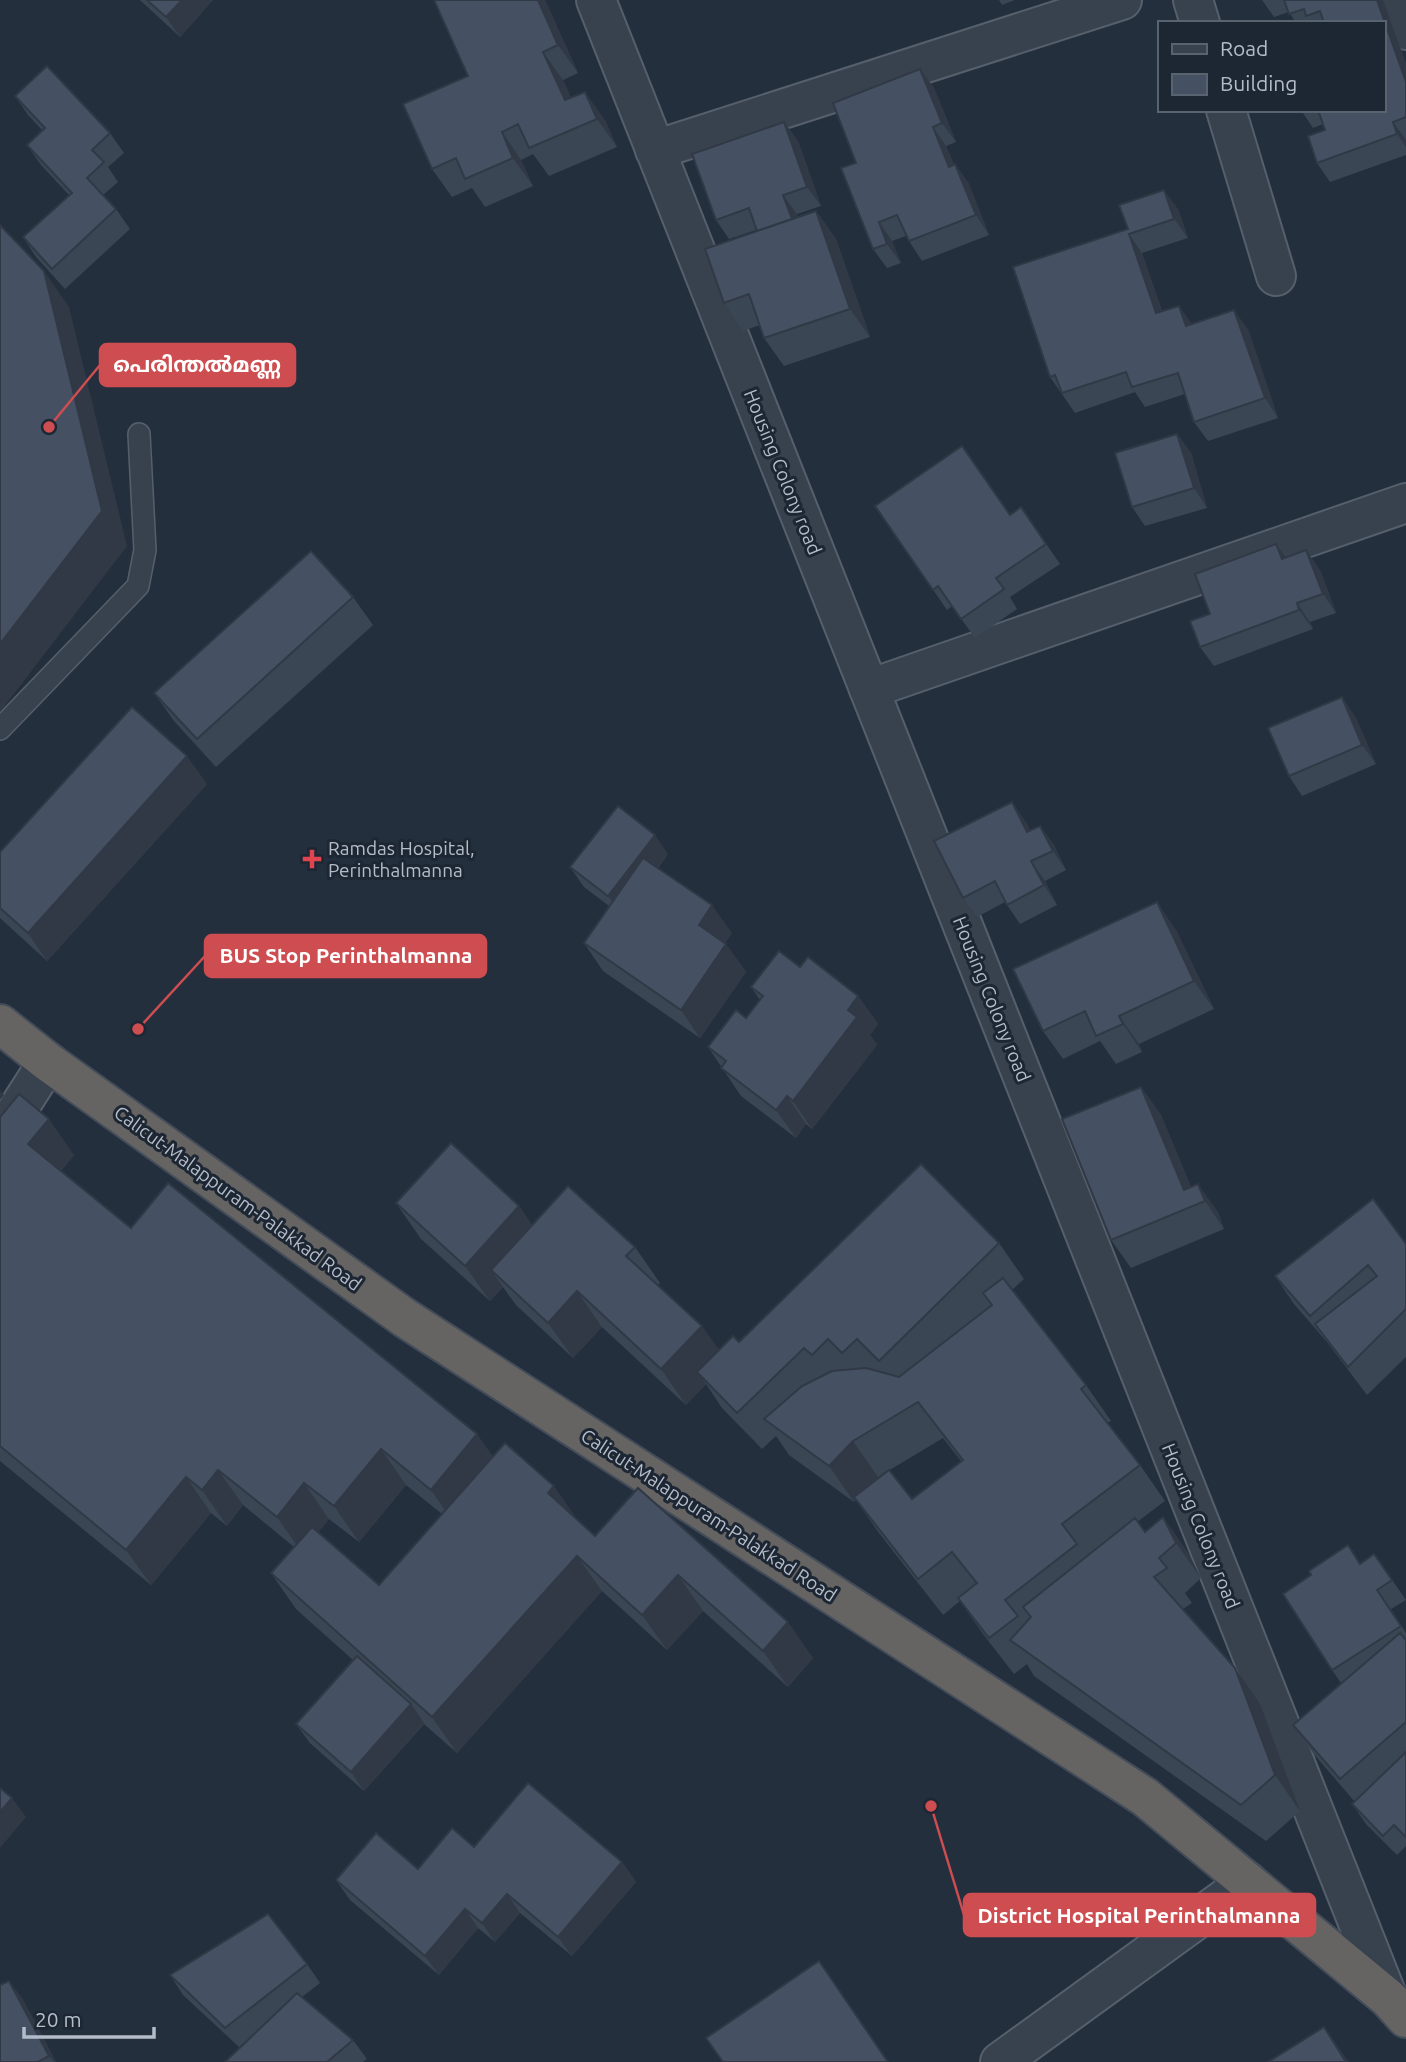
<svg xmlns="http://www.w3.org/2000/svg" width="1406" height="2062" font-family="Ubuntu,'Noto Sans Malayalam',sans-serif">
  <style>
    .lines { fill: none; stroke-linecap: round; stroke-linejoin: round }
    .service-casing { stroke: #565f6c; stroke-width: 24 }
    .minor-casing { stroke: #565f6c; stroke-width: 42 }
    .trunk-casing { stroke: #434c59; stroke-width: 42 }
    .service { stroke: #38414e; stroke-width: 21 }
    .minor { stroke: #38414e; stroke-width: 38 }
    .trunk { stroke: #656462; stroke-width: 38 }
    .wall { fill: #3b4654; fill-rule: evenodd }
    .shaded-wall { fill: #303945 }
    .building { fill: #455162; stroke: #303945; stroke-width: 2 }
    .health-dot { fill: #e0444e; stroke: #1d2633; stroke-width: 2.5 }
    .labels { text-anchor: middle; stroke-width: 6; stroke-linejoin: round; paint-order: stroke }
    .street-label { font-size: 19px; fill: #b4bcc9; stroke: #1d2633 }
    .poi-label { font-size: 19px; fill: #b4bcc9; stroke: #1d2633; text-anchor: start }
    .leader { fill: none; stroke: #ce4d50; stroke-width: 2.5 }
    .callout-dot { fill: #ce4d50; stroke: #1d2633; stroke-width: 2.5 }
    .callout { fill: #ce4d50; stroke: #ce4d50; stroke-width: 2.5 }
    .callout-label { font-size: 21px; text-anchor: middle; font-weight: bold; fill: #fff }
  </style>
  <rect width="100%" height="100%" fill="#242f3e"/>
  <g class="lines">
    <g class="service-casing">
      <path id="service" d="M0 729 138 586 145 550 139 434"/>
    </g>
    <g class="minor-casing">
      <g id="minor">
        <path d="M596 0 1388 1998"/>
        <path d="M1193 0 1200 23"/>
        <path d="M1395 0 1406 30"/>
        <path d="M1226 110 1276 276"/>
        <path d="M655 150 1122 0"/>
        <path d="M869 689 1406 503"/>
        <path d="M0 1137 48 1062"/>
        <path d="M1000 2062 1248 1882"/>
      </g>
    </g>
    <g class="trunk-casing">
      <path id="trunk" d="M0 1024 48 1062 405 1318 1145 1797 1388 1998 1406 2018"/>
    </g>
    <use href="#service" class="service"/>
    <use href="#minor" class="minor"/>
    <use href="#trunk" class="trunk"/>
  </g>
  <g class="wall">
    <path d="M140 0H213L180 37Z"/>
    <path d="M545 0 578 73 563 80 571 98 605 120 617 147 549 176 533 154 521 160 533 186 485 207 472 188 452 197 432 169 468 76Z"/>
    <path d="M999 0H1015L1002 5Z"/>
    <path d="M1262 0H1383L1406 64V155L1330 182 1317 163 1325 130 1323 124 1313 128 1301 110H1383V23H1296L1289 12 1274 17Z"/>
    <path d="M920 69 934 88 956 142 946 146 954 165 955 164 969 184 989 235 922 261 909 241 906 236 892 241 901 263 887 268 873 249 856 163Z"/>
    <path d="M15 96 110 133 124 153 108 167 118 182 103 195 116 209 130 229 65 289 36 257 23 237 69 195 41 165 27 145 43 131 28 115Z"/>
    <path d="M784 122 798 141 821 206 797 214 798 217 816 211 836 239 870 337 784 366 764 338 760 325 743 331 724 303 756 230 729 239 716 220Z"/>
    <path d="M1178 209 1188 238 1142 253 1162 311 1192 324 1248 329 1278 418 1208 441 1194 422 1185 394 1145 407 1135 392 1075 413 1050 377 1128 229Z"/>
    <path d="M1177 434 1191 453 1207 508 1145 526 1132 507Z"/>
    <path d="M875 506 1010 514 1021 507 1060 564 1010 597 1017 609 975 638 952 606 947 610Z"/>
    <path d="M1286 558 1320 570 1336 613 1310 622 1313 629 1214 666 1200 647 1210 614Z"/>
    <path d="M353 597 373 625 216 767 174 721 154 693Z"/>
    <path d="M1355 716 1376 764 1302 796 1289 776Z"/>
    <path d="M207 784 47 961 0 918V852Z"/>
    <path d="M1026 822 1030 831 1040 826 1054 845 1066 870 1045 881 1057 905 1020 924 1005 902 977 917 963 898Z"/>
    <path d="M668 854 658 868 732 933 725 943 746 972 700 1038 603 971 584 943 609 906 584 887 570 867Z"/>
    <path d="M1176 930 1214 1009 1139 1044 1142 1052 1116 1064 1100 1041 1063 1059 1043 1031Z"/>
    <path d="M800 967 858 996 878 1024 870 1035 877 1045 812 1129 806 1124 796 1138 741 1096 708 1047 746 1018 760 1000 751 987Z"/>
    <path d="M1141 1087 1161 1115 1191 1187 1218 1212 1224 1229 1131 1268 1111 1240Z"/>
    <path d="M0 1117 74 1155 61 1171 131 1228 493 1457 578 1521 595 1536 638 1488 813 1658 788 1687 703 1611 667 1650 602 1591 457 1753 424 1724 364 1791 310 1743 296 1724 353 1660 296 1609 271 1573 294 1547 243 1505 227 1526 211 1513 151 1585 0 1461ZM406 1485 442 1514 379 1585 318 1532 329 1519 359 1542Z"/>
    <path d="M396 1203 519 1206 532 1225 635 1247 660 1283 658 1285 719 1350 999 1243 1024 1279 1012 1290 1086 1385 1111 1421 1107 1423 1140 1465 1165 1501 1137 1522 1145 1532 1163 1517 1188 1553 1201 1578 1185 1593 1192 1603 1183 1609 1260 1704 1300 1811 1266 1841 1034 1676 1027 1664 1014 1674 983 1634 960 1601 943 1615 879 1533 856 1500 854 1502 789 1455 776 1436 762 1449 722 1408 706 1384 686 1405 602 1327 573 1358 516 1305 503 1287 490 1301 421 1239ZM943 1438 961 1461 912 1499 871 1484 878 1477Z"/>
    <path d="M1406 1244V1357L1367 1395 1327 1342 1294 1304 1275 1276Z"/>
    <path d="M1374 1554 1406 1600 1391 1609 1406 1633V1846L1397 1855 1366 1824 1352 1804 1355 1802 1313 1753 1293 1725 1341 1683 1332 1670 1360 1563Z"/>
    <path d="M474 1847 622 1862 636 1882 572 1956 520 1913 495 1942 478 1928 439 1975 350 1900 336 1880 418 1869Z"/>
    <path d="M307 1964 320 1983 302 1997 353 2040 367 2059 363 2062H225L250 2038 239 2047 183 1995 170 1975Z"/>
    <path d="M9 1981 23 2000 56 2062H0Z"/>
  </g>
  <g class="shaded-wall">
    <path d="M182 0H213L180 37 166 17Z"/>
    <path d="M538 0H545L578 73 558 45Z"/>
    <path d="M1377 0H1383L1406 64V82Z"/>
    <path d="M543 52 563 80 583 125 565 100Z"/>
    <path d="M920 69 934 88 956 142 942 123Z"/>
    <path d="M585 92 605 120 617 147 597 119Z"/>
    <path d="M784 122 798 141 821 206 807 187Z"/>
    <path d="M1393 122 1406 140V147L1397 134Z"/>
    <path d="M933 127 946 146 963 186 949 167Z"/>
    <path d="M502 132 521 160 533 186 513 158Z"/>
    <path d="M955 164 969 184 989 235 976 215Z"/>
    <path d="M1164 190 1178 209 1188 238 1174 219Z"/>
    <path d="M783 195 797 214 809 248 795 229Z"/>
    <path d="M816 211 836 239 870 337 850 309Z"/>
    <path d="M879 222 892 241 901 263 887 244Z"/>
    <path d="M1129 234 1142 253 1169 333 1156 313Z"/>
    <path d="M44 271 69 307 127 546 0 712V644Z"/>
    <path d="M1179 306 1193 325 1186 326Z"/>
    <path d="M1234 310 1248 329 1278 418 1265 398Z"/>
    <path d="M1177 434 1191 453 1207 508 1194 488Z"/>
    <path d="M1276 544 1290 563 1282 559Z"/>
    <path d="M1306 550 1320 570 1336 613 1323 594Z"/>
    <path d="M1297 603 1310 622 1313 629 1299 610Z"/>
    <path d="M1342 697 1355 716 1376 764 1362 745Z"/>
    <path d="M187 756 207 784 47 961 28 933Z"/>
    <path d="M1012 802 1026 822 1041 851 1027 832Z"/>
    <path d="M1040 826 1054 845 1066 870 1053 851Z"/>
    <path d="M655 835 668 854 621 915 608 896Z"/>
    <path d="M1031 861 1045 881 1057 905 1044 885Z"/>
    <path d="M1157 902 1176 930 1214 1009 1194 981Z"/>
    <path d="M712 905 732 933 718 953 699 925Z"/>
    <path d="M726 944 746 972 700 1038 681 1010Z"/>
    <path d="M858 996 878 1024 870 1035 877 1045 812 1129 793 1101 848 1010Z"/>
    <path d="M1119 1016 1139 1044 1142 1052 1123 1024Z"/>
    <path d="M1141 1087 1161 1115 1198 1204 1184 1190Z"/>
    <path d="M0 1090 4 1095 0 1100Z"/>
    <path d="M787 1096 806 1124 796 1138 776 1110Z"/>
    <path d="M49 1119 74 1155 53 1180 28 1144Z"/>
    <path d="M1198 1184 1218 1212 1224 1229 1205 1201Z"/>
    <path d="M519 1206 544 1242 491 1270 503 1287 490 1301 465 1266Z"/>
    <path d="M577 1291 602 1327 573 1358 548 1323Z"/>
    <path d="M702 1326 727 1361 697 1372 706 1384 686 1405 661 1369Z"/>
    <path d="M477 1434 502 1469 456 1526 431 1490Z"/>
    <path d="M853 1441 878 1477 854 1502 829 1466Z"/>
    <path d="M381 1449 406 1485 359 1542 334 1506Z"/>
    <path d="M218 1470 243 1505 227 1526 202 1490Z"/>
    <path d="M186 1477 211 1513 151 1585 126 1550Z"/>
    <path d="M304 1483 329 1519 302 1553 277 1517Z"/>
    <path d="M554 1486 579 1522 548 1493Z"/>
    <path d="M1163 1517 1188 1553 1201 1578 1176 1543Z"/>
    <path d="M577 1556 602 1591 457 1753 432 1717Z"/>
    <path d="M678 1575 703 1611 667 1650 642 1615Z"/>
    <path d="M788 1622 813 1658 788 1687 763 1651Z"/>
    <path d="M1235 1668 1260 1704 1300 1811 1275 1775Z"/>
    <path d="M411 1704 424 1723 364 1791 351 1772Z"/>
    <path d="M12 1798 26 1817 0 1848V1812Z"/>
    <path d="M622 1862 636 1882 572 1956 558 1937Z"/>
    <path d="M507 1894 520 1913 495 1942 482 1923Z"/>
    <path d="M465 1909 478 1928 439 1975 425 1956Z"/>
    <path d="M9 1981 23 2000 56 2062H54L49 2056Z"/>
    <path d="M1324 2027 1349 2062H1346Z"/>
  </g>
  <g class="building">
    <path d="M147 0H182L166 17Z"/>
    <path d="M434 0H538L558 45 543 52 565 100 585 92 597 119 529 148 518 124 502 132 513 158 465 179 456 158 432 169 403 104 468 76Z"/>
    <path d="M1284 0H1377L1406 82V117L1393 122 1397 134 1317 163 1308 136 1325 130 1318 110H1383V23H1324L1320 11 1306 16 1304 9 1289 14Z"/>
    <path d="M47 66 110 133 92 150 104 162 87 178 116 209 52 269 23 237 72 193 27 145 45 128 15 96Z"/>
    <path d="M920 69 942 123 933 127 949 167 955 164 976 215 909 241 897 215 879 222 887 244 873 249 841 168 856 163 833 103Z"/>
    <path d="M784 122 807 187 783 195 792 219 757 231 749 208 716 220 692 154Z"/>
    <path d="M1164 190 1174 219 1129 234 1156 313 1179 306 1186 326 1234 310 1265 398 1194 422 1178 373 1132 387 1126 372 1062 393 1055 375 1050 377 1013 267 1128 229 1119 205Z"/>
    <path d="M816 211 850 309 764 338 749 294 724 303 705 249Z"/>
    <path d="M0 225 44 271 102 511 0 644Z"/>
    <path d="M1177 434 1194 488 1132 507 1115 453Z"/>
    <path d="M962 446 1010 515 1021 507 1046 544 996 578 1004 589 961 619 938 586 933 590 875 506Z"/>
    <path d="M1276 544 1282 559 1306 550 1323 594 1297 603 1299 610 1200 647 1190 621 1210 614 1195 574Z"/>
    <path d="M311 551 353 597 197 739 154 693Z"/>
    <path d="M1342 697 1362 745 1289 776 1268 728Z"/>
    <path d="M132 707 187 756 28 933 0 908V852Z"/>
    <path d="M1012 802 1027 832 1040 826 1053 851 1031 861 1044 885 1007 905 995 881 963 898 934 841Z"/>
    <path d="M618 806 655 835 608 896 570 867Z"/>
    <path d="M643 858 712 905 699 925 726 944 681 1010 584 943Z"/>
    <path d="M1157 902 1194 981 1119 1016 1123 1024 1096 1036 1085 1011 1043 1031 1013 969Z"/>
    <path d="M779 951 800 967 808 957 858 996 848 1010 857 1017 793 1101 787 1096 776 1110 721 1068 726 1061 708 1047 736 1010 746 1018 763 996 751 987Z"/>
    <path d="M1141 1087 1184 1190 1198 1184 1205 1201 1111 1240 1062 1119Z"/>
    <path d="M19 1094 49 1119 28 1144 131 1228 168 1183 477 1434 431 1490 381 1449 334 1506 304 1483 277 1517 218 1470 202 1490 186 1477 126 1550 0 1446V1117Z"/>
    <path d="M451 1143 519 1206 465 1266 396 1203Z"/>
    <path d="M921 1164 999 1243 879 1361 857 1339 842 1353 828 1339 812 1355 804 1348 737 1413 697 1372 733 1336 739 1342Z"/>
    <path d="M568 1186 635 1247 626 1256 702 1326 661 1369 577 1291 548 1323 491 1270Z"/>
    <path d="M1373 1199 1406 1244V1309L1348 1367 1315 1324 1377 1276 1368 1265 1310 1316 1275 1276Z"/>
    <path d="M1003 1278 1086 1385 1081 1389 1140 1465 1062 1524 1077 1544 1005 1600 1018 1616 989 1638 958 1598 977 1583 952 1552 918 1579 854 1497 889 1470 912 1499 963 1460 918 1402 853 1441 829 1466 764 1419 802 1386 832 1371 866 1368 899 1377 992 1305 983 1293Z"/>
    <path d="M505 1443 554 1486 548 1493 595 1536 638 1488 788 1622 763 1651 678 1575 642 1615 577 1556 432 1717 271 1573 312 1527 379 1585Z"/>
    <path d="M1163 1517 1176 1543 1159 1558 1167 1568 1154 1577 1235 1668 1275 1775 1241 1805 1010 1640 1031 1617 1023 1607 1135 1518 1145 1532Z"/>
    <path d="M1348 1545 1360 1564 1374 1554 1392 1580 1377 1590 1401 1626 1332 1670 1283 1594 1311 1575 1309 1571Z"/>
    <path d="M1400 1633 1406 1640V1722L1340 1779 1293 1725Z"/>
    <path d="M357 1656 411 1704 351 1772 296 1724Z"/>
    <path d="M1406 1752V1837L1394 1825 1383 1836 1352 1804Z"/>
    <path d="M528 1783 622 1862 558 1937 507 1894 482 1923 465 1909 425 1956 336 1880 376 1833 418 1869 452 1828 474 1847Z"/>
    <path d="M0 1788 12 1798 0 1812Z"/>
    <path d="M268 1914 307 1964 225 2028 170 1975Z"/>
    <path d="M819 1961 888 2062H723L706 2038Z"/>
    <path d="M9 1981 49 2056 38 2062H0V1985Z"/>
    <path d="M297 1993 353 2040 327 2062H225Z"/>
    <path d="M1324 2027 1346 2062H1268Z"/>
  </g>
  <path class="health-dot" d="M308.5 848.5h7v7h7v7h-7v7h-7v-7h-7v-7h7z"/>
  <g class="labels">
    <g class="street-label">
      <text transform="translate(783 472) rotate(68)" y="7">Housing Colony road</text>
      <text transform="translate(992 999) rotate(68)" y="7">Housing Colony road</text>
      <text transform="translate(238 1198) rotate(36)" y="7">Calicut-Malappuram-Palakkad Road</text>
      <text transform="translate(709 1515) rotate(33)" y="7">Calicut-Malappuram-Palakkad Road</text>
      <text transform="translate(1201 1526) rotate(68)" y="7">Housing Colony road</text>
    </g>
    <g class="poi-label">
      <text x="328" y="855">Ramdas Hospital,<tspan x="328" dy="22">Perinthalmanna</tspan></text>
    </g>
  </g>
  <path class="leader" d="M49 427L100 365M138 1029L205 956M931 1806L964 1915"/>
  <g class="callout-dot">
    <circle cx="49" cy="427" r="7"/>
    <circle cx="138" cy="1029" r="7"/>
    <circle cx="931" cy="1806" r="7"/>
  </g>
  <g class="callout">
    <rect x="100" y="344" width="195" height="42" rx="7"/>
    <rect x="205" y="935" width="281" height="42" rx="7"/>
    <rect x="964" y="1894" width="351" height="42" rx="7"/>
  </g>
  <g class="callout-label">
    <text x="197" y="372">പെരിന്തൽമണ്ണ</text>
    <text x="346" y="963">BUS Stop Perinthalmanna</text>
    <text x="1139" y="1923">District Hospital Perinthalmanna</text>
  </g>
  <rect x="1158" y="21" width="228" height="91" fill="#1d2633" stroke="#59626f" stroke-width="2"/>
  <rect x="1172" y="44" width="35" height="10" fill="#38414e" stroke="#59626f" stroke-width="2"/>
  <text x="1220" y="56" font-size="21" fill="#b4bcc9">Road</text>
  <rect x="1172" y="74" width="35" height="21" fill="#455162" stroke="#59626f" stroke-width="2"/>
  <text x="1220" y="91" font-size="21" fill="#b4bcc9">Building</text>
  <path d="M24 2027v10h130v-10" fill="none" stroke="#b4bcc9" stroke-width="3.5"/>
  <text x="35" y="2027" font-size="21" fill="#b4bcc9" stroke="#1d2633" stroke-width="5" paint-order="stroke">20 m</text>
</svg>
